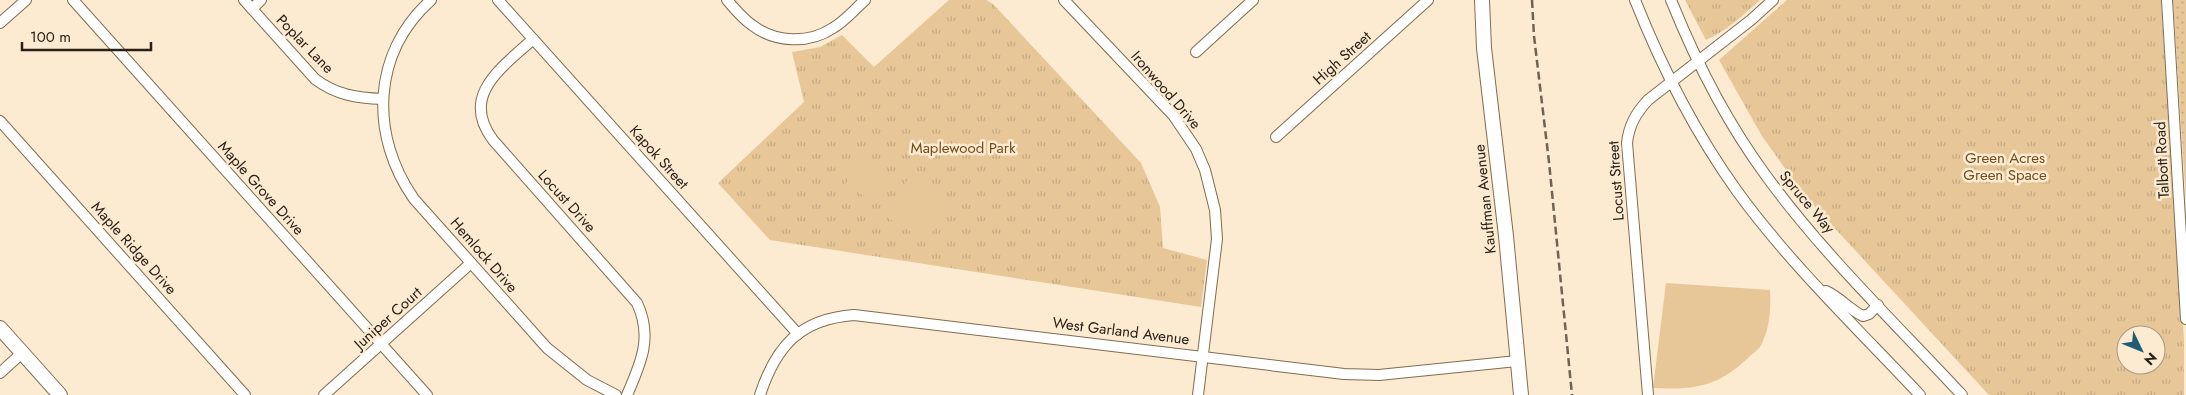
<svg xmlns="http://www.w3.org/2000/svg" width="2186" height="395" font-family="Jost,sans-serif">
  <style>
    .grass { fill: url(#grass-dots) }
    .park { fill: url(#park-tufts); fill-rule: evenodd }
    .pitch { fill: #e7c698 }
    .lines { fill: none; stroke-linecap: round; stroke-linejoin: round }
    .minor-casing { stroke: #806c4f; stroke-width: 12 }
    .major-casing { stroke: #806c4f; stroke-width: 16 }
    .minor { stroke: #fff; stroke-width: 10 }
    .major { stroke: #fff; stroke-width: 14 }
    .rail { stroke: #6f6353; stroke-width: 2.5; stroke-dasharray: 8 4; stroke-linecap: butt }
    .labels { text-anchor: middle; stroke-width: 5; stroke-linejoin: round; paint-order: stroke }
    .street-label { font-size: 15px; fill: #2a2116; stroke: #fcead1 }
    .park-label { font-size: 15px; fill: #704f1a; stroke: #fcead1 }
  </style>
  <defs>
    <pattern id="grass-dots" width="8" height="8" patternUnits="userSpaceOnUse" patternTransform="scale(1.25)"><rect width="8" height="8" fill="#e7c698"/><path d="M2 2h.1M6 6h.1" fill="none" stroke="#c6aa82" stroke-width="1.8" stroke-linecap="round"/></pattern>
    <pattern id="park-tufts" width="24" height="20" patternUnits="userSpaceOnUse" patternTransform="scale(1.25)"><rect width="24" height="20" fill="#e7c698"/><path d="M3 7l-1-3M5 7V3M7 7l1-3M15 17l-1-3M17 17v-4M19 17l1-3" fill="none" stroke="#c6aa82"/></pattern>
  </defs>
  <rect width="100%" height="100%" fill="#fcead1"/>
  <path class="grass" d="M2173 0H2186V200Z"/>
  <g class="park">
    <path d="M949 0H986L993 4 1141 163 1160 207 1163 248 1207 260 1201 307 770 240 718 183 804 102 792 52 820 47 842 35 874 67Z"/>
    <path d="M1685 0H1760C1743 15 1727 31 1706 40Z"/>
    <path d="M1787 0H2161L2184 340V395H1989L1804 195 1762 136 1719 60ZM2126 335H2156V365H2126Z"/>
  </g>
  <g class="pitch">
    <path d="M861 158 891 175 875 202 845 185Z"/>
    <path d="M909 177 950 201 927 241 886 217Z"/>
    <path d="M1666 283 1770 290C1771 308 1770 327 1762 343 1760 349 1753 353 1749 357 1718 387 1694 390 1653 388Z"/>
  </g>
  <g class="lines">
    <g class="minor-casing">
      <g id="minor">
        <path d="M73 0 427 395"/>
        <path d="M244 0 315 79C336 95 357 98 383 99"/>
        <path d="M431 0C371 54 370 136 414 199L547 348 587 380 616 395"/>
        <path d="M498 0 798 334"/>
        <path d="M727 0C735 9 742 18 752 25 775 43 809 44 833 28 845 21 855 9 865 0"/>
        <path d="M1064 0 1173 115 1196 149 1205 170 1215 210 1217 239 1198 395"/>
        <path d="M1635 0C1662 68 1694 131 1737 191 1789 263 1859 330 1920 395"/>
        <path d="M1671 0C1696 62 1727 123 1767 177 1824 255 1896 324 1962 395"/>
        <path d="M2167 0 2186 319"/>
        <path d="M252 9 261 0"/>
        <path d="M0 23 26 0"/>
        <path d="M533 39C503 67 459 95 493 140L637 303C653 337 641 363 627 395"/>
        <path d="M1196 52 1253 0"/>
        <path d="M0 121 245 395"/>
        <path d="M1276 137 1428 0"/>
        <path d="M1826 291C1841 298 1850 310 1863 316L1869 314 1878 305"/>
        <path d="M0 373 22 353"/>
        <path d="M324 395 471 263"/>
        <path d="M760 395C776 346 800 319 854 315L1344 374 1379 375 1517 361"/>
        <path d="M1648 395 1627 143C1629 125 1636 113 1648 100L1751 20 1773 0"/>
      </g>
    </g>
    <g class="major-casing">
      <g id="major">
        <path d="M1482 0 1484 48 1506 236 1521 395"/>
        <path d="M0 328 60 395"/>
      </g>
    </g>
    <use href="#minor" class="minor"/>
    <use href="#major" class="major"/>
    <path class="rail" d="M1532 0 1534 36 1549 162 1572 395"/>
  </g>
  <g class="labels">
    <g class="street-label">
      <text transform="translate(305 44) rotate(46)" y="5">Poplar Lane</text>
      <text transform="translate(1342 58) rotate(-42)" y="5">High Street</text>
      <text transform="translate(1166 90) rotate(49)" y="5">Ironwood Drive</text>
      <text transform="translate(659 157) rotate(48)" y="5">Kapok Street</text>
      <text transform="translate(2162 160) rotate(-93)" y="5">Talbott Road</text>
      <text transform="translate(1616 181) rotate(-94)" y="5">Locust Street</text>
      <text transform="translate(261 188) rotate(48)" y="5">Maple Grove Drive</text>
      <text transform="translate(1485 199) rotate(-96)" y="5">Kauffman Avenue</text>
      <text transform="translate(567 201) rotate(48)" y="5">Locust Drive</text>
      <text transform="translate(1807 202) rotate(50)" y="5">Spruce Way</text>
      <text transform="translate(134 248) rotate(48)" y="5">Maple Ridge Drive</text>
      <text transform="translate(484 255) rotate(49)" y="5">Hemlock Drive</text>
      <text transform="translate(388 318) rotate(-42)" y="5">Juniper Court</text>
      <text transform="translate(1121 331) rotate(7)" y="5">West Garland Avenue</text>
    </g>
    <g class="park-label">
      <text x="963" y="153">Maplewood Park</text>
      <text x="2005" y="163">Green Acres<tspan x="2005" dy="17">Green Space</tspan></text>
    </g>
  </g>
  <g transform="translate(2141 350) rotate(133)"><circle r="24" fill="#fcead1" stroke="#a89a86"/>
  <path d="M0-4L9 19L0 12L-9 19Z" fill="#1f5d74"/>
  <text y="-8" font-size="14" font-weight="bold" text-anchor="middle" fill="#2a2116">N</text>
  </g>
  <path d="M22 42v8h129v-8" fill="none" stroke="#2a2116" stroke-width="2.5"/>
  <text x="30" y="42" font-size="15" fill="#2a2116" stroke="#fcead1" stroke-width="4" paint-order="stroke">100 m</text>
</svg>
